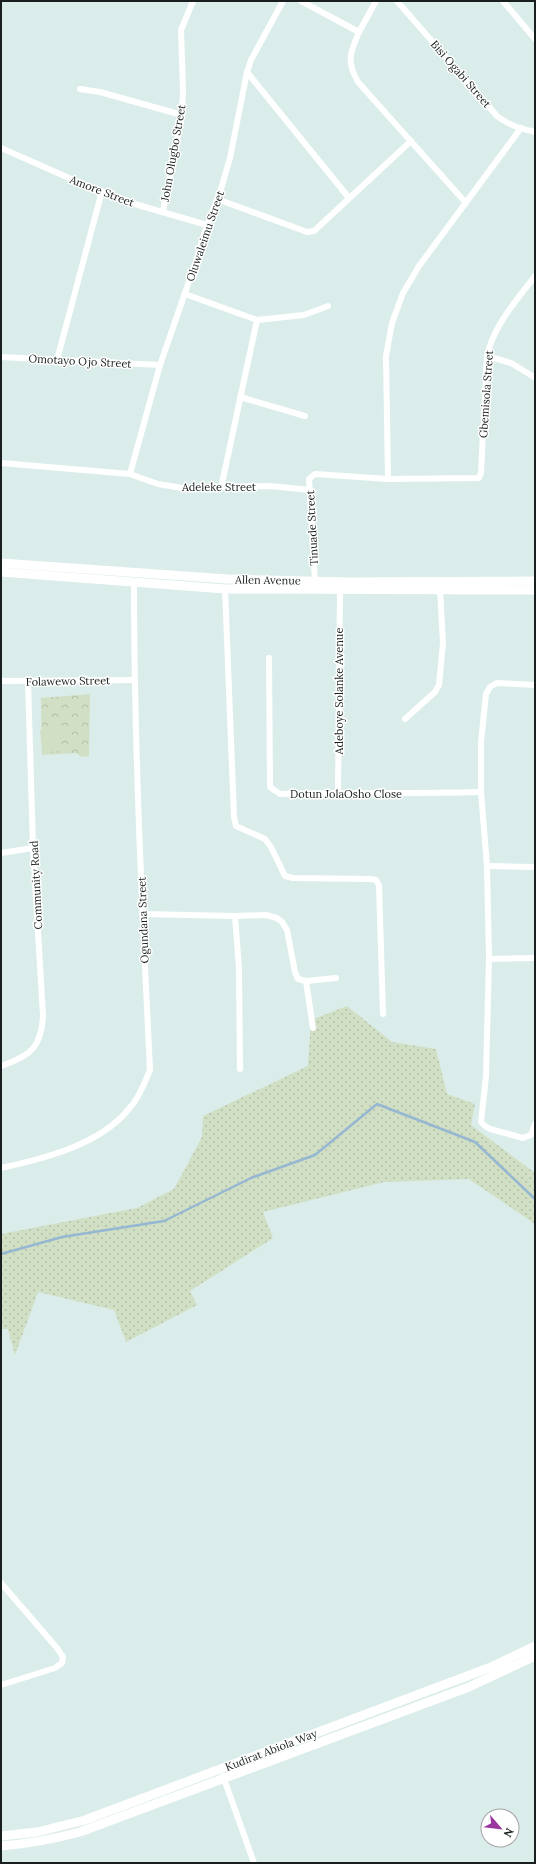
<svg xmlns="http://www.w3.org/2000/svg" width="536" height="1864" font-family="Lora,serif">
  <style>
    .grass { fill: url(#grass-dots) }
    .park { fill: url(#park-crowns) }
    .pitch { fill: #d1dfc4 }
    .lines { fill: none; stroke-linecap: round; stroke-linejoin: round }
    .stream { stroke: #95b7d2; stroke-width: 2.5 }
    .minor { stroke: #fff; stroke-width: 6 }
    .secondary { stroke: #fff; stroke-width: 9 }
    .labels { text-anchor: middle; stroke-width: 3; stroke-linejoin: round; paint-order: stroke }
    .street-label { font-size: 11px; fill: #191f1e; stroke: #fff }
  </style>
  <defs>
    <pattern id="grass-dots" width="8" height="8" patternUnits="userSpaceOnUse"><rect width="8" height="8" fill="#d1dfc4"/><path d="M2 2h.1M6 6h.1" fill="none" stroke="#b3bfa8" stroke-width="1.8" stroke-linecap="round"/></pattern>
    <pattern id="park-crowns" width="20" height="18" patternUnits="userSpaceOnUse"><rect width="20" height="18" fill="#d1dfc4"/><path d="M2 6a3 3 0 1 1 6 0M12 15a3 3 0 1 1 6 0" fill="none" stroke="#b3bfa8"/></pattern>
  </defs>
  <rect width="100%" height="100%" fill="#dbedea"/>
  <path class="grass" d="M347 1006 392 1042 436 1049 447 1094 475 1104 471 1125 535 1173V1224L469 1179 384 1182 263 1212 273 1238 190 1291 197 1305 126 1342 114 1310 38 1292 15 1355 8 1329H1V1234L137 1208 174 1189 202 1137 203 1116 308 1066 311 1020Z"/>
  <path class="park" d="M90 694 89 756 81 757 77 753 42 755 41 698Z"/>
  <path class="pitch" d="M59 729V751L42 752 40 730Z"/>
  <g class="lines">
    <path class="stream" d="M1 1254 62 1237 164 1221 251 1178 315 1155 377 1104 475 1142 535 1199"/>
    <g class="minor">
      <path d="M301 1 359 32 376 1"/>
      <path d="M397 1 497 116C508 125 521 129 535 132"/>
      <path d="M503 1 535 39"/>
      <path d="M359 32C350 53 346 61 358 82L466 203"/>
      <path d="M247 72 349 198"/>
      <path d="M80 89 100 92 182 115"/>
      <path d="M1 148 85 185 138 205 207 225"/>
      <path d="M217 199 307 232 314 231 411 141"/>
      <path d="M163 211 182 115 183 90 181 30 193 1"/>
      <path d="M185 294 257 320 304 315 328 306"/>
      <path d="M487 356 511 363 534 377"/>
      <path d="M1 357 160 365"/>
      <path d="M57 360 102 191"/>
      <path d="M240 397 305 416"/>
      <path d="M1 463 130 474 158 484 182 488 270 486 310 490"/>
      <path d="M130 474 160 365 195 264 207 225 221 189 230 158 247 72 251 60 283 1"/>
      <path d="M388 479 386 356 392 323 403 293 419 266 521 128"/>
      <path d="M221 488 257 320"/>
      <path d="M315 581 309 479 315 474 388 479 479 478 481 473 487 356C494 325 516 301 535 276"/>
      <path d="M225 589 234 817 236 826 265 839 271 847 285 876 293 878 371 879 376 880 379 885 383 1014"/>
      <path d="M269 658 270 787 280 794C347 792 414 794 481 792"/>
      <path d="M1 681 134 680"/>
      <path d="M535 685 497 683 490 687 486 694 481 742V792L487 866 489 959 486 1076 481 1122 485 1126 490 1129 523 1138 531 1135 535 1124"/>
      <path d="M405 719 435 692 439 685 443 643 440 589"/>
      <path d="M338 792 340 590"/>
      <path d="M1 853 33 848"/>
      <path d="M487 866 535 867"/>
      <path d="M142 914 235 916 266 915 277 918 282 922 287 930 295 972 298 979 306 981 313 1028"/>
      <path d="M235 916 239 968 240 1069"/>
      <path d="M489 959 535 958"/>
      <path d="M306 981 336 978"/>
      <path d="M1 1066C30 1056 41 1048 43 1016L33 848 28 681"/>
      <path d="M1 1168C43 1159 99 1145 128 1110 139 1098 144 1084 150 1070 142 907 134 745 134 582"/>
      <path d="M1 1583 57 1648 63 1657 62 1663 55 1668 1 1685"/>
      <path d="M223 1776 254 1863"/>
    </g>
    <g class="secondary">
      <path d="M1 563 227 579 346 582 535 581"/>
      <path d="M1 572 225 589 535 590"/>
      <path d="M1 1836 37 1832 85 1820 491 1667 535 1646"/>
      <path d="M1 1846C28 1844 54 1839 80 1832L469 1687 535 1656"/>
    </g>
  </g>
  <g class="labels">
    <g class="street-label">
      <text transform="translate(461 74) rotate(49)" y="4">Bisi Ogabi Street</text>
      <text transform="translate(173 153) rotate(-80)" y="4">John Olugbo Street</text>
      <text transform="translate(102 191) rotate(21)" y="4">Amore Street</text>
      <text transform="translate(205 236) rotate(-71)" y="4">Oluwaleimu Street</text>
      <text transform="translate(80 361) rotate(3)" y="4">Omotayo Ojo Street</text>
      <text transform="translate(486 394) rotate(-86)" y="4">Gbemisola Street</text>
      <text x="219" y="491">Adeleke Street</text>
      <text transform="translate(312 528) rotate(-93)" y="4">Tinuade Street</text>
      <text transform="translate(268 580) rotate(1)" y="4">Allen Avenue</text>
      <text transform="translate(68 681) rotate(-1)" y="4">Folawewo Street</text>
      <text transform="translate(339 691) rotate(-90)" y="4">Adeboye Solanke Avenue</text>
      <text x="346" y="798">Dotun JolaOsho Close</text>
      <text transform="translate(36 885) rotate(-93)" y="4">Community Road</text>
      <text transform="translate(143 920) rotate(-92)" y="4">Ogundana Street</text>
      <text transform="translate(271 1750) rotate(-21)" y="4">Kudirat Abiola Way</text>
    </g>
  </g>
  <rect width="536" height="1864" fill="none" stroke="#191f1e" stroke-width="4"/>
  <g transform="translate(500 1828) rotate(118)"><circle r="19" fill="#ffffff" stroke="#a3a5a5"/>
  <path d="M0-3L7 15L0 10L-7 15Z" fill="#99379e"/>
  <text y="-6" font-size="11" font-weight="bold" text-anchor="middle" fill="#191f1e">N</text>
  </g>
</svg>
